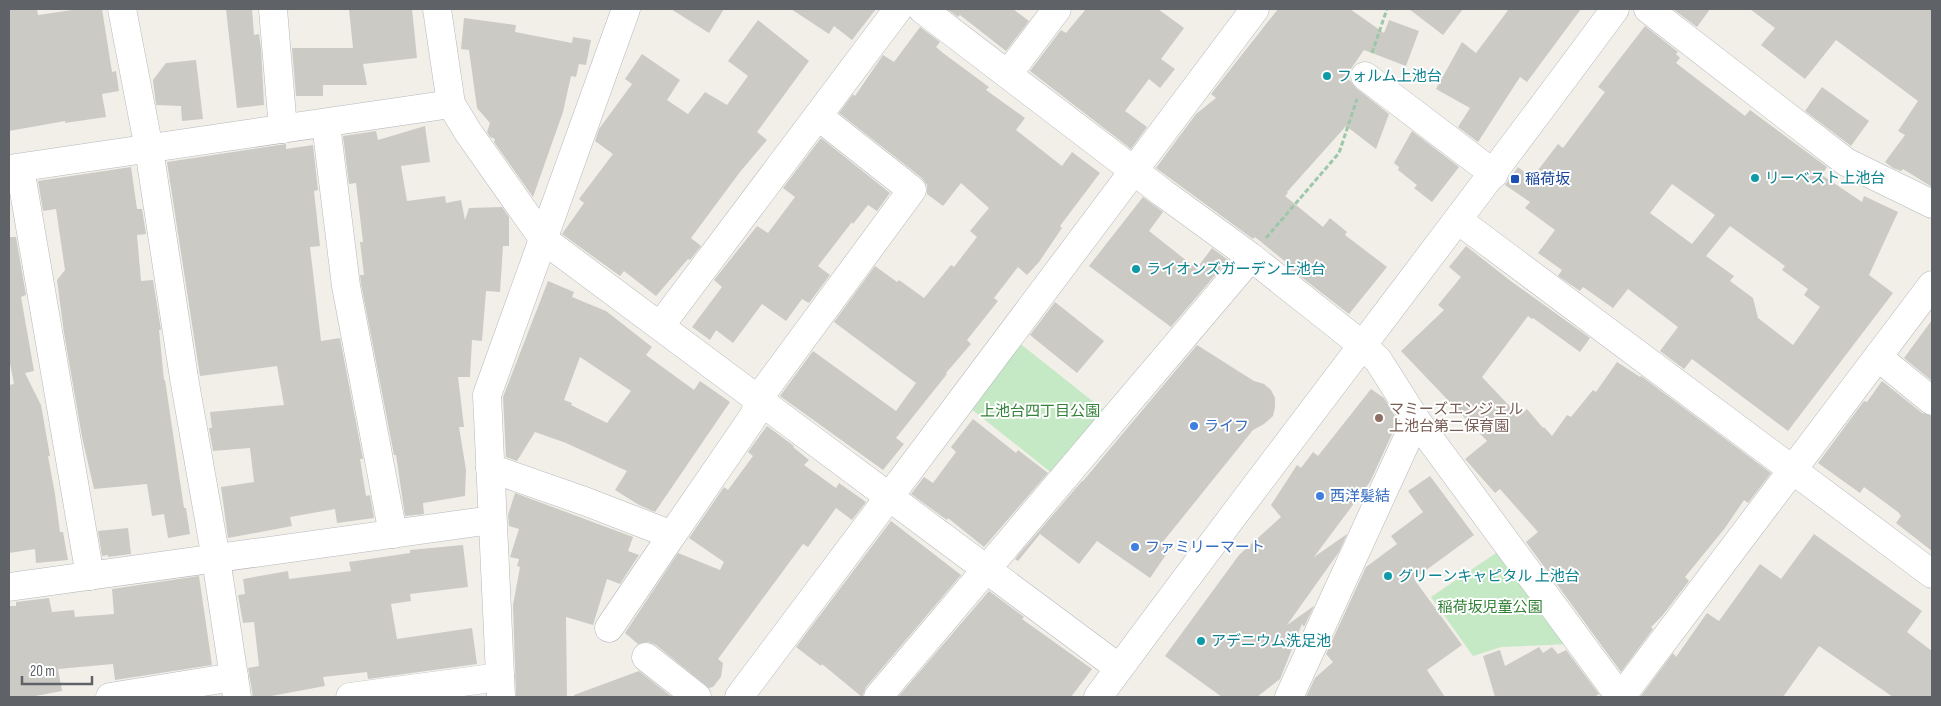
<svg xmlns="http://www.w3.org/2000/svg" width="1941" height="706" font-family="'Sofia Sans Condensed','Noto Sans JP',sans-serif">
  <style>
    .green { fill: #c5e8c5 }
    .building { fill: #cccac5; fill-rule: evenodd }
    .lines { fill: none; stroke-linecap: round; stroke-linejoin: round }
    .minor-casing { stroke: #b5b8bc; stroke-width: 29 }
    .path { stroke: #9cc7a9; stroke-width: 3; stroke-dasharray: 5 2.5; stroke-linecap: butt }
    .minor { stroke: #fff; stroke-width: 28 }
    .culture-dot { fill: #0f9aa8; stroke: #fff; stroke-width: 2 }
    .transit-dot { fill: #1a4fb4; stroke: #fff; stroke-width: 2 }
    .education-dot { fill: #8d6e63; stroke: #fff; stroke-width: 2 }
    .shop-dot { fill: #3f7fe0; stroke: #fff; stroke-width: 2 }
    .labels { text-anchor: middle; stroke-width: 4; stroke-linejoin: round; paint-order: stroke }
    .culture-label { font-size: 15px; fill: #0d838f; stroke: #fff; text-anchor: start }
    .transit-label { font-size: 15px; fill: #164399; stroke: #fff; text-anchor: start }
    .education-label { font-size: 15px; fill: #785e54; stroke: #fff; text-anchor: start }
    .park-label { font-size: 15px; fill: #348238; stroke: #fff }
    .shop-label { font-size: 15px; fill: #366cbe; stroke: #fff; text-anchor: start }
  </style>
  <rect width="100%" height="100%" fill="#f1efe8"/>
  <g class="green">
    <path d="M1018 342 1110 415 1058 478 970 408Z"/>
    <path d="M1499 551 1570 644 1501 647 1473 656 1431 597Z"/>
  </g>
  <g class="building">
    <path d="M9 9H37L38 15 79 9H102L112 72 116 71 119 91 102 94 106 117 65 123V121L9 131Z"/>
    <path d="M226 9H252L254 35 259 34 261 48 264 105 237 108Z"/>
    <path d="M349 9H412L417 58 363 64 367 85H323V96H296L292 48H353Z"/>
    <path d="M671 9H724L709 33Z"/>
    <path d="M791 9H876L852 40 834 26 829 34Z"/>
    <path d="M947 9H1013L1029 21 1006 51 960 15 958 17Z"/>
    <path d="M1086 9H1158L1184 28 1161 59 1175 69 1160 88 1149 79 1125 111 1147 127 1131 149 1030 71 1061 30 1066 33Z"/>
    <path d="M1278 9H1350L1384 33 1389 20 1419 31 1406 66 1364 50 1346 76 1356 88 1389 114 1376 149 1346 126 1287 192 1288 193 1285 196 1323 227 1330 218 1347 232 1345 235 1387 267 1349 314 1291 269 1292 267 1255 237 1253 239 1156 168 1196 114 1216 98 1211 94Z"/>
    <path d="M1409 9H1463L1443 35Z"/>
    <path d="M1509 9H1581L1527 82 1520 77 1478 142 1458 127 1470 108 1436 89 1462 42 1476 53Z"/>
    <path d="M1673 9H1710L1697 27Z"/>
    <path d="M1750 9H1932V187L1903 169 1901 171 1893 168 1885 162 1905 135 1898 131 1918 101 1836 40 1805 79 1761 45 1775 28Z"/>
    <path d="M464 18 516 25 515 32 572 43 573 37 591 40 586 65 579 64 576 77 571 76 563 112 533 197 494 142 495 139 490 137 487 132 490 123 477 108 469 50 461 49Z"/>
    <path d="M758 20 809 61 757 132 767 140 740 172 691 238 701 246 690 260 688 259 656 296 624 271 620 276 562 234 584 203 579 199 613 154 595 141 599 129 632 84 625 79 642 54 680 80 667 100 688 114 705 92 727 105 748 76 728 61Z"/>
    <path d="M1645 26 1678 52 1676 54 1680 58 1676 63 1745 116 1750 110 1827 167 1822 175 1862 202 1864 196 1898 212 1869 275 1893 293 1788 431 1692 359 1684 369 1660 351 1678 327 1628 289 1613 308 1583 287 1580 291 1558 276 1562 270 1538 253 1555 230 1525 208 1530 202 1505 185 1518 167 1532 178 1558 144 1563 148 1605 92 1598 87ZM1672 184 1715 215 1692 244 1650 213ZM1730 226 1785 266 1782 270 1808 289 1804 295 1820 307 1793 345 1758 318 1753 298 1730 281 1734 276 1706 256Z"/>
    <path d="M920 27 940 42 936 47 943 53 989 87 986 90 1025 118 1016 130 1062 166 1072 152 1100 173 1060 226 1062 228 1039 262 1027 275 1018 267 994 298 998 301 967 340 971 344 946 373 947 374 896 438 904 444 883 470 780 396 813 351 896 411 916 383 834 322 875 266 897 282 899 280 924 298 951 265 954 267 977 237 970 231 989 208 961 183 943 206 927 194V185L922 178 839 113 853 94 855 96 883 55 894 62Z"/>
    <path d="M196 60 203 119 182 121 181 106 156 105 153 80 166 63Z"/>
    <path d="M1822 87 1869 121 1851 146 1805 111Z"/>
    <path d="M425 126 430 162 401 166 407 201 445 196 446 203 461 200 465 220 469 208 502 207 509 217V246H503L500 292 486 291 482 341 472 340 470 377H458L464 427H459L466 470 465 496 423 503 424 514 405 516 396 455H394L361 284 360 275H364L360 242H363L356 183 349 184 343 136 376 131 378 140Z"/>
    <path d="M1412 131 1459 167 1432 202 1414 188 1417 185 1398 170 1399 167 1394 163Z"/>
    <path d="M821 138 890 193 877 211 868 205 853 224 852 222 818 266 830 275 809 303 802 299 786 321 762 304 733 343 716 330 710 340 692 327 722 287 714 280 757 226 768 233 795 197 783 188Z"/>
    <path d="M286 144V149L313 145 318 190 314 191 320 246 310 247 321 341 340 338 363 459H360L366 496 370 495 374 518 337 523 335 509 290 517 292 526 228 538 221 487 254 482 250 448 213 451 209 428H212L210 412 284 405 277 366 200 376 167 162Z"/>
    <path d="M131 167 137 209H142L146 234 137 235 141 281 153 280 161 330H159L164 380H165L184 508H186L190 534 168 538 164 514 152 516 147 484 94 489 82 437 64 333 57 280 65 270 56 209 43 211 38 181Z"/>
    <path d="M1143 197 1163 212 1149 231 1187 261 1197 268 1212 248 1228 260 1171 327 1089 266Z"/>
    <path d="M9 237H16L26 295 21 297 34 371 25 373 41 405 50 456H48L55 494 60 532H63L68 560 36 563 35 549 9 553V385L14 384 9 358Z"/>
    <path d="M1466 246 1512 282 1590 338 1580 352 1533 318 1532 319 1528 316 1482 377 1519 416 1527 409 1543 428 1544 427 1552 436 1567 415 1571 417 1593 390 1596 392 1617 362 1640 377 1641 376 1771 473 1748 503 1744 500 1725 528 1685 577 1689 581 1662 616 1651 627 1653 629 1621 672 1526 542 1538 532 1500 489 1495 493 1465 459 1487 441 1401 351 1444 310 1438 305 1461 277 1449 267Z"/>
    <path d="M548 281 574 292 572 297 606 311 652 347 646 355 694 390 700 381 730 402 655 512 639 505 615 490 627 471 566 443 535 432 517 461 506 457 503 397ZM580 357 631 391 607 423 571 405 572 403 564 400Z"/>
    <path d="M1055 302 1104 341 1077 373 1030 335Z"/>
    <path d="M1932 320V381L1904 358Z"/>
    <path d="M1197 345 1254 381 1264 384 1271 390 1275 398V407L1273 416 1264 424 1253 430 1162 543 1170 549 1150 578 1097 541 1079 564 1040 534 1018 561 1015 559 1082 481H1083Z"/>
    <path d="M1882 381 1922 413 1932 416V551L1896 523 1901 516 1898 512 1864 487 1860 493 1818 463 1864 401 1867 402Z"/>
    <path d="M1371 389 1384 398 1398 421 1370 482 1314 557 1347 534 1339 552 1287 625 1314 606 1304 627 1302 624 1280 679 1257 697H1222L1165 656 1239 555 1281 517 1271 505 1297 465 1301 468 1313 452 1318 456Z"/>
    <path d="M973 419 1016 453 1018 450 1048 473 984 547 948 518 947 520 911 494 924 477 933 483 956 452 951 447Z"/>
    <path d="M767 426 794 446 793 447 809 460 804 465 836 488 839 483 866 502 852 520 836 508 808 547 803 544 718 659 723 663 721 677 713 687 709 688 656 645 648 642 638 644 625 633 678 553 720 570 724 562 689 538 724 487 728 490 753 456 748 452Z"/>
    <path d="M1430 476 1474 535 1414 579 1462 645 1427 670 1445 697H1306L1315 678 1333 662 1326 654 1366 567 1397 544 1391 536 1423 512 1408 491Z"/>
    <path d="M515 493 633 537 628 551 639 555 620 584 607 579 593 625 566 617 567 697H516L513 605 520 567 517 566 519 559 510 557 519 529 509 526 508 515Z"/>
    <path d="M891 521 961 575 866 687 862 697 822 664 821 666 796 647Z"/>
    <path d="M128 528 131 554 108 557V555L102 556 98 531Z"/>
    <path d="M1814 534 1922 611 1907 632 1932 651V697H1893L1819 646 1783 697H1643L1641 696 1673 653 1676 657 1707 613 1719 621 1760 564 1781 579Z"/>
    <path d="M463 545 468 587 410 594 411 601 391 604 397 639 472 628 477 664 368 679 367 672 323 677 325 686 266 697H253L248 668 259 666 254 622 243 623 238 595 245 594 243 579 288 571 289 579 351 571 349 562 410 553V550Z"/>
    <path d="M199 576 212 665 115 680 113 664 58 669 62 691 30 697H9V606H16V602L49 598 52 612 74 610 75 617 114 614 112 589Z"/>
    <path d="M989 591 1024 617 1022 619 1092 669 1071 697H898Z"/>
    <path d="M1539 647 1543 653 1552 647 1558 654 1566 650 1599 694 1594 697H1495L1483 656 1500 650 1505 666Z"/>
    <path d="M639 671 672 697H574V695Z"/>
  </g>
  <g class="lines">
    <g class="minor-casing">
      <g id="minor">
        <path d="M122 9 149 149 184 378 216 559 237 697"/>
        <path d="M273 9 283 129"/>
        <path d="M437 9 451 104 468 132 544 240 1119 668"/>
        <path d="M922 9 1163 193 1251 257 1362 345 1378 360 1416 420 1620 697"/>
        <path d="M1648 9 1846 162 1932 204"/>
        <path d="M1008 74 1057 9"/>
        <path d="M1365 76 1494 174"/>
        <path d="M326 124 346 286 393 534"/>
        <path d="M20 168 90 576"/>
        <path d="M9 169 451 104"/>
        <path d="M1458 220 1932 574"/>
        <path d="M660 326 898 9"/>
        <path d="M1878 357 1932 401"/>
        <path d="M490 468 587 502 672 535 755 414 758 399 912 190 818 116"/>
        <path d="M9 587 492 520"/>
        <path d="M609 628 672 535"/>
        <path d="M646 657 697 697"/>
        <path d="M110 697 234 677"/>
        <path d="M350 697 500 677"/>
        <path d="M501 697 487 395 626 9"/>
        <path d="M739 697 1255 9"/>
        <path d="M878 697 1251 257"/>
        <path d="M1098 697C1268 466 1445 240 1615 9"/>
        <path d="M1289 697 1416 420"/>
        <path d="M1621 697 1932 285"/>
      </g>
    </g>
    <g class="path">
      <path d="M1372 53 1387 9"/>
      <path d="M1266 238 1339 153 1357 99"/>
      <path d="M1492 580 1497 571"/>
    </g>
    <use href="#minor" class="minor"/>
  </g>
  <g class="culture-dot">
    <circle cx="1327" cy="76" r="5"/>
    <circle cx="1755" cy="178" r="5"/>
    <circle cx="1136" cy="269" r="5"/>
    <circle cx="1388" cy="576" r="5"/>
    <circle cx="1201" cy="641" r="5"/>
  </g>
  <rect class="transit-dot" x="1510" y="174" width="10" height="10" rx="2.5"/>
  <circle class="education-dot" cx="1379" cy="418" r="5"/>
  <g class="shop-dot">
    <circle cx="1194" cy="426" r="5"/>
    <circle cx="1320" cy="496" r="5"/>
    <circle cx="1135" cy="547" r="5"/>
  </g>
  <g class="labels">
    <g class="culture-label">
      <text x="1337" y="81">フォルム上池台</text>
      <text x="1765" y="183">リーベスト上池台</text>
      <text x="1146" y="274">ライオンズガーデン上池台</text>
      <text x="1398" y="581">グリーンキャピタル 上池台</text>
      <text x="1211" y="646">アデニウム洗足池</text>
    </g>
    <g class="transit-label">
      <text x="1525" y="184">稲荷坂</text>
    </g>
    <g class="education-label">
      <text x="1389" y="414">マミーズエンジェル<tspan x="1389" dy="17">上池台第二保育園</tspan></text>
    </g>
    <g class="park-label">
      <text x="1040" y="416">上池台四丁目公園</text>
      <text x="1490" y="612">稲荷坂児童公園</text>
    </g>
    <g class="shop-label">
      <text x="1204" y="431">ライフ</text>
      <text x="1330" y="501">西洋髪結</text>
      <text x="1145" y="552">ファミリーマート</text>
    </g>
  </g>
  <rect width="1941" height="706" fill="none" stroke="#5f6368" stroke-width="20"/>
  <path d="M22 676v8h70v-8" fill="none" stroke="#5f6368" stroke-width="2.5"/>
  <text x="30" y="676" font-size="15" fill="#5f6368" stroke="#ffffff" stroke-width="4" paint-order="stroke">20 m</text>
</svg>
